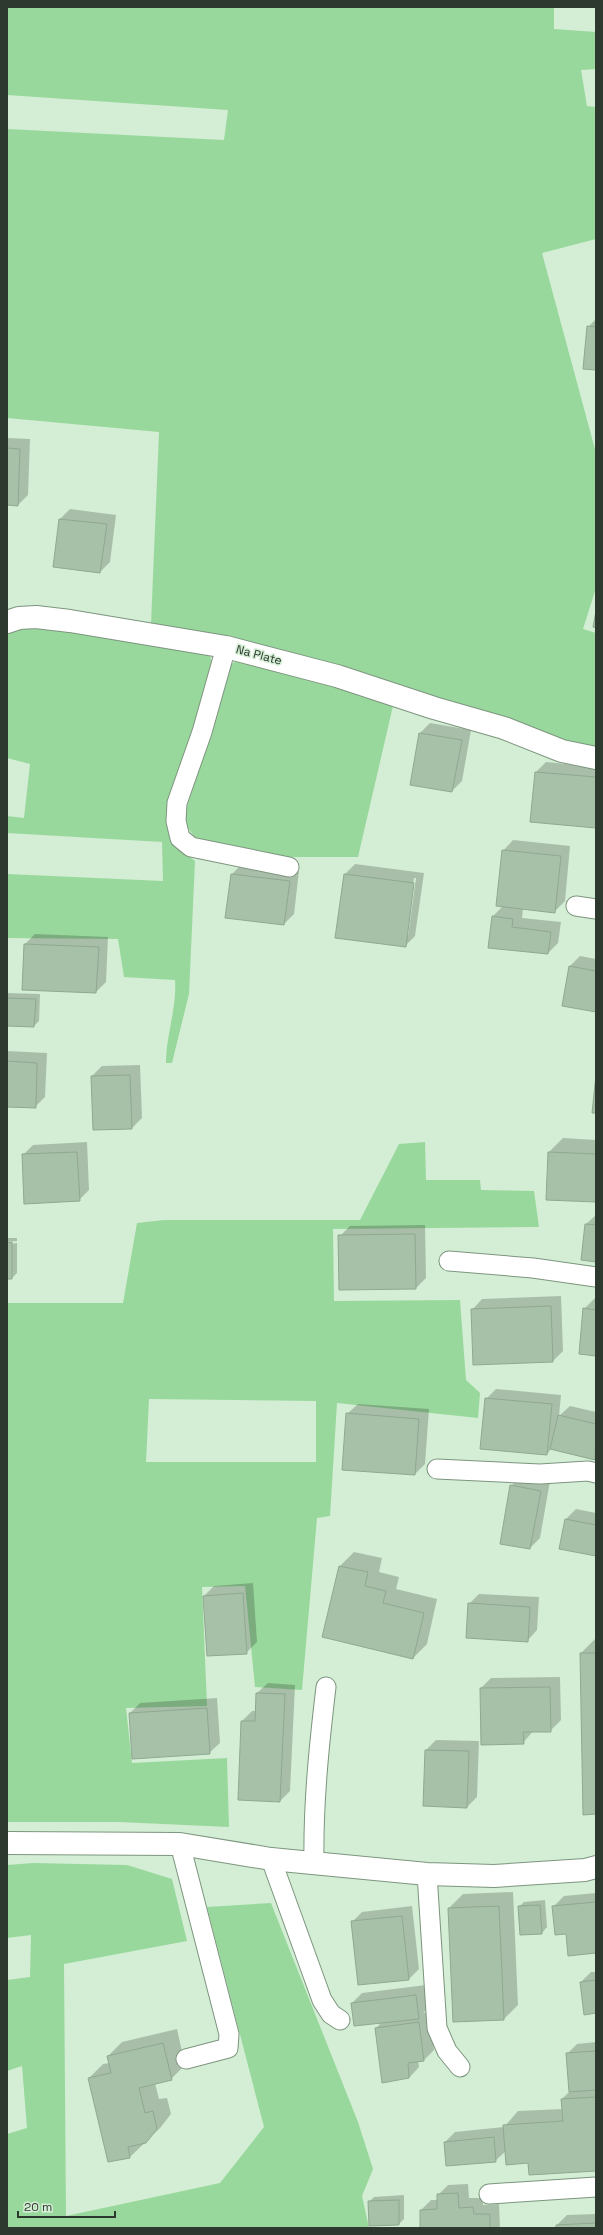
<svg xmlns="http://www.w3.org/2000/svg" width="603" height="2235" font-family="'Space Grotesk',sans-serif">
  <style>
    .green { fill: #99d89d; fill-rule: evenodd }
    .shadow { fill: #0003; fill-rule: evenodd }
    .building { fill: #a7c1a8; stroke: #8fa890 }
    .lines { fill: none; stroke-linecap: round; stroke-linejoin: round }
    .lane-casing { stroke: #7d957e; stroke-width: 21 }
    .street-casing { stroke: #7d957e; stroke-width: 24 }
    .secondary-casing { stroke: #7d957e; stroke-width: 24 }
    .lane { stroke: #fff; stroke-width: 19 }
    .street { stroke: #fff; stroke-width: 22 }
    .secondary { stroke: #fff; stroke-width: 22 }
    .labels { text-anchor: middle; stroke-width: 3; stroke-linejoin: round; paint-order: stroke }
    .street-label { font-size: 12px; fill: #2d382e; stroke: #d3eed4 }
  </style>
  <rect width="100%" height="100%" fill="#d3eed4"/>
  <g class="green">
    <path d="M7 7H554V29L596 32V69L581 70 587 106 596 107V239L542 253 596 453V588L583 629 596 633V750L151 624 159 432 7 418V129L224 140 228 110 7 95Z"/>
    <path d="M36 624 209 652 212 663 195 729 171 797 183 852 195 861 189 994 172 1063H166C166 1035 177 1008 175 980L124 977 118 939 7 938V874L163 881 162 842 7 833V816L24 818 30 764 7 758V633L18 627Z"/>
    <path d="M242 659 328 681 393 706 358 857H283L196 839 185 824 187 807 231 664Z"/>
    <path d="M425 1142 426 1180H480L481 1190 534 1191 539 1227 333 1229 334 1301 460 1300 466 1380 480 1393 478 1418 337 1403 330 1516 317 1518 302 1690 255 1687 245 1586 202 1587 207 1706 126 1708 132 1763 227 1758 229 1827 119 1822H7V1303H123L137 1223 164 1220H360L399 1144ZM149 1399 316 1401V1462H146Z"/>
    <path d="M33 1863 127 1865 172 1879 187 1941 64 1964 66 2216 220 2183 264 2127 207 1907 271 1903 358 2122 373 2169 362 2196 369 2228H7V2134L27 2128 22 2066 7 2071V1980L30 1977 31 1935 7 1938V1865Z"/>
  </g>
  <g class="shadow">
    <path d="M596 319V369L588 327Z"/>
    <path d="M7 438 30 439 28 495 18 505 7 504Z"/>
    <path d="M70 509 116 515 110 562 100 572 54 566 60 519Z"/>
    <path d="M430 723 471 730 462 781 452 791 411 784 420 733Z"/>
    <path d="M546 762 596 767V827L536 772Z"/>
    <path d="M513 840 570 846 565 901 555 911 523 908 522 918 561 922 558 943 548 953 493 916 503 906V851Z"/>
    <path d="M242 864 299 871 294 914 284 924 232 874Z"/>
    <path d="M355 864 424 873 415 936 405 946 336 937 345 874ZM414 878H416L408 936H406Z"/>
    <path d="M35 934 108 937 106 982 96 992 25 944Z"/>
    <path d="M580 956 596 959V1011L570 966Z"/>
    <path d="M7 993 40 994 39 1021 34 1026 7 1025Z"/>
    <path d="M7 1051 47 1053 45 1097 35 1107 7 1106Z"/>
    <path d="M140 1065 142 1118 132 1128 92 1076 102 1066Z"/>
    <path d="M563 1138 596 1140V1201L549 1152Z"/>
    <path d="M87 1142 89 1190 79 1200 23 1155 33 1145Z"/>
    <path d="M596 1215V1261L586 1224Z"/>
    <path d="M425 1225 426 1278 416 1288 340 1236 350 1226Z"/>
    <path d="M7 1238H17V1241L7 1242Z"/>
    <path d="M17 1243V1273L12 1278H7V1244Z"/>
    <path d="M561 1296 563 1351 552 1362 472 1310 482 1299Z"/>
    <path d="M596 1297V1355L584 1309Z"/>
    <path d="M496 1389 561 1395 559 1416 570 1406 596 1412V1458L552 1448 547 1454 486 1399Z"/>
    <path d="M358 1404 429 1409 425 1464 415 1474 347 1414Z"/>
    <path d="M521 1476 550 1481 540 1538 530 1548 511 1486Z"/>
    <path d="M576 1509 596 1513V1555L566 1519Z"/>
    <path d="M354 1552 382 1558 379 1572 399 1577 396 1589 437 1599 427 1644 413 1658 323 1637 340 1566Z"/>
    <path d="M253 1583 257 1642 246 1653 204 1596 214 1586Z"/>
    <path d="M479 1594 539 1597 537 1630 527 1641 469 1604Z"/>
    <path d="M595 1639H596V1813L581 1653Z"/>
    <path d="M560 1677 561 1720 550 1731H533L523 1743 481 1688 491 1678Z"/>
    <path d="M268 1683 295 1685 290 1791 280 1801 242 1721 252 1711H257V1693Z"/>
    <path d="M217 1698 220 1743 209 1753 130 1713 140 1703Z"/>
    <path d="M436 1740 479 1741 477 1797 467 1807 426 1750Z"/>
    <path d="M513 1892 518 2005 504 2019 449 1908 463 1894Z"/>
    <path d="M596 1893V1952L567 1933 554 1906 564 1896Z"/>
    <path d="M545 1900 547 1927 542 1933 520 1934 519 1907 524 1902Z"/>
    <path d="M412 1906 419 1969 409 1979 352 1922 362 1912Z"/>
    <path d="M591 1972H596V2012L581 1982Z"/>
    <path d="M426 1985 429 2008 423 2013 429 2012 434 2050 424 2060 418 2061 419 2067 409 2078 383 2081 376 2028 382 2022 352 2003 362 1993Z"/>
    <path d="M177 2029 185 2065 171 2079 155 2083 159 2099 167 2098 171 2114 160 2128 130 2157 89 2078 103 2064 110 2063 108 2056 122 2042Z"/>
    <path d="M596 2042V2170L529 2162 506 2151 495 2161 445 2142 455 2132 504 2127 518 2111 563 2109 562 2099 570 2091 567 2054 577 2044Z"/>
    <path d="M468 2184 469 2198H483V2205L499 2204 500 2228H421V2210L431 2200H438V2195L448 2185Z"/>
    <path d="M404 2195V2219L399 2224 370 2225 369 2202 374 2197Z"/>
    <path d="M596 2214V2228H557V2225L567 2215Z"/>
  </g>
  <g class="building">
    <path d="M587 326 596 327V370L583 369Z"/>
    <path d="M7 448 20 449 18 506 7 505Z"/>
    <path d="M59 519 107 524 100 573 53 567Z"/>
    <path d="M596 611V628L593 627Z"/>
    <path d="M419 733 462 740 452 792 410 785Z"/>
    <path d="M535 772 596 777V828L530 822Z"/>
    <path d="M502 850 561 856 555 913 496 906Z"/>
    <path d="M231 874 290 881 284 925 225 918Z"/>
    <path d="M344 874 414 883 406 947 335 938Z"/>
    <path d="M492 916 513 919 512 927 551 932 548 954 488 948Z"/>
    <path d="M24 944 99 947 96 993 22 990Z"/>
    <path d="M569 966 596 971V1012L562 1006Z"/>
    <path d="M7 998 36 999 34 1027 7 1026Z"/>
    <path d="M7 1061 37 1063 36 1108 7 1107Z"/>
    <path d="M130 1075 132 1129 93 1130 91 1076Z"/>
    <path d="M596 1075V1113H592Z"/>
    <path d="M77 1152 80 1201 24 1204 22 1154Z"/>
    <path d="M548 1152 596 1154V1202L546 1200Z"/>
    <path d="M585 1224 596 1225V1262L581 1260Z"/>
    <path d="M415 1234 416 1289 339 1290 338 1235Z"/>
    <path d="M12 1242V1279H7V1243Z"/>
    <path d="M551 1306 553 1362 473 1365 471 1309Z"/>
    <path d="M583 1308 596 1310V1356L579 1354Z"/>
    <path d="M485 1398 552 1404 547 1455 480 1449Z"/>
    <path d="M346 1413 419 1419 415 1475 342 1470Z"/>
    <path d="M558 1415 596 1424 595 1460 550 1449Z"/>
    <path d="M510 1485 541 1491 530 1549 500 1544Z"/>
    <path d="M565 1519 596 1525V1556L559 1549Z"/>
    <path d="M339 1566 368 1572 365 1586 386 1591 383 1603 424 1613 413 1659 322 1637Z"/>
    <path d="M243 1593 247 1654 207 1656 203 1596Z"/>
    <path d="M468 1603 530 1607 528 1642 466 1638Z"/>
    <path d="M580 1653H596V1814L583 1815Z"/>
    <path d="M550 1687 551 1732H523L524 1744 481 1745 480 1688Z"/>
    <path d="M256 1693 285 1694 280 1802 238 1800 241 1721H255Z"/>
    <path d="M207 1708 210 1754 132 1759 129 1713Z"/>
    <path d="M425 1750 469 1751 467 1808 423 1806Z"/>
    <path d="M596 1902V1953L568 1956 566 1934 555 1935 552 1906Z"/>
    <path d="M540 1905 542 1934 520 1935 518 1906Z"/>
    <path d="M499 1906 504 2020 453 2022 448 1908Z"/>
    <path d="M402 1916 409 1980 358 1985 351 1921Z"/>
    <path d="M596 1980V2013L584 2015 580 1982Z"/>
    <path d="M416 1995 419 2019 354 2026 351 2003Z"/>
    <path d="M419 2022 424 2061 408 2063 409 2078 382 2083 375 2028Z"/>
    <path d="M163 2043 172 2080 139 2088 145 2113 153 2111 157 2129 146 2143 128 2147 130 2158 108 2162 88 2078 111 2073 107 2056Z"/>
    <path d="M596 2051V2090L569 2092 566 2053Z"/>
    <path d="M596 2097V2171L529 2175 528 2163 506 2165 503 2125 563 2121 561 2099Z"/>
    <path d="M494 2137 496 2162 446 2166 444 2142Z"/>
    <path d="M458 2193 459 2208 473 2207 474 2214H490V2228H420V2210L437 2209V2194Z"/>
    <path d="M399 2200V2225L369 2226 368 2201Z"/>
    <path d="M596 2223V2228H556V2225Z"/>
  </g>
  <g class="lines">
    <g class="lane-casing">
      <g id="lane">
        <path d="M226 647 202 732 177 803 176 821 180 838 191 847 289 867"/>
        <path d="M576 906 596 909"/>
        <path d="M449 1261 533 1268 596 1277"/>
        <path d="M437 1469 540 1474 588 1471 596 1473"/>
        <path d="M180 1844 229 2034 228 2048 186 2059"/>
        <path d="M271 1859 322 2000 331 2014 340 2020"/>
        <path d="M314 1863C313 1804 319 1746 326 1687"/>
        <path d="M427 1874 437 2028 447 2051 460 2067"/>
        <path d="M489 2194 596 2187"/>
      </g>
    </g>
    <g class="street-casing">
      <path id="street" d="M7 622 19 618 36 617 70 621 226 647 337 676 434 708 504 728 562 751 596 758"/>
    </g>
    <g class="secondary-casing">
      <path id="secondary" d="M7 1843 180 1844 271 1859 427 1874 494 1876 585 1870 596 1867"/>
    </g>
    <use href="#lane" class="lane"/>
    <use href="#street" class="street"/>
    <use href="#secondary" class="secondary"/>
  </g>
  <g class="labels">
    <g class="street-label">
      <text transform="translate(259 655) rotate(15)" y="4">Na Plate</text>
    </g>
  </g>
  <rect width="603" height="2235" fill="none" stroke="#2d382e" stroke-width="16"/>
  <path d="M18 2211v6h97v-6" fill="none" stroke="#2d382e" stroke-width="2"/>
  <text x="24" y="2211" font-size="12" fill="#2d382e" stroke="#d3eed4" stroke-width="3" paint-order="stroke">20 m</text>
</svg>
